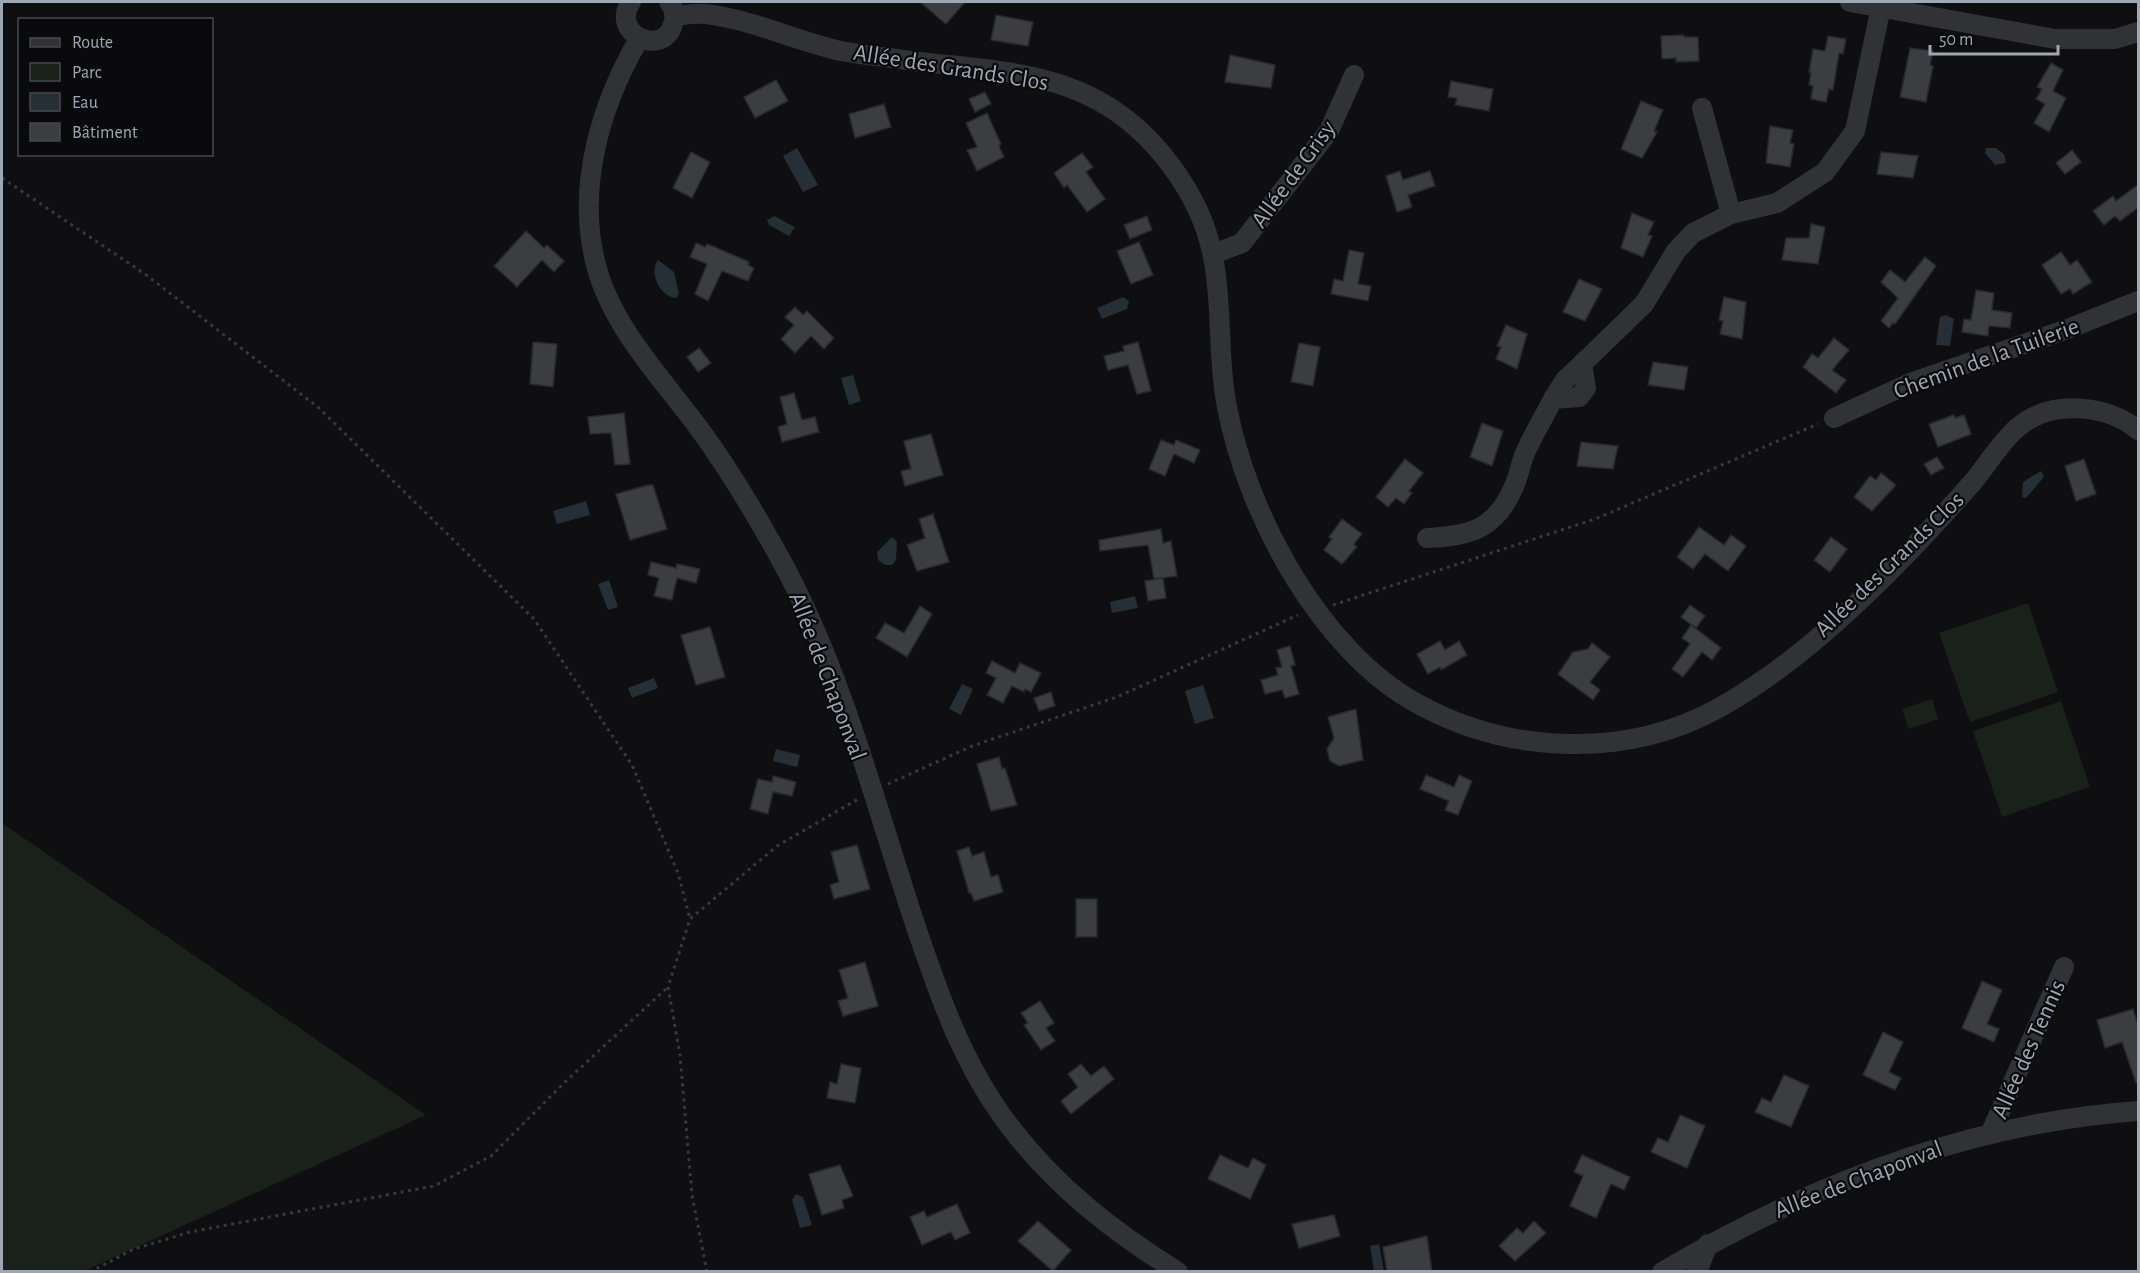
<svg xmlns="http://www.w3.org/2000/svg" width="2140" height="1273" font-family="'Alegreya Sans',sans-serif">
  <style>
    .green { fill: #19211a }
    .water { fill: #252f35 }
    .building { fill: #3b3d41; stroke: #29292d; stroke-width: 1.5 }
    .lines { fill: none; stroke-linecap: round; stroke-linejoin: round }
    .path { stroke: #36393d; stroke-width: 3; stroke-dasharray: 3 4.5; stroke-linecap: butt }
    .street { stroke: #303236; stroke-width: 20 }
    .labels { text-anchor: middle; stroke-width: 4.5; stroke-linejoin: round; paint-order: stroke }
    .street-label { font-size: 24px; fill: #9fa7b3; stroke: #0a0a0c }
  </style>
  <rect width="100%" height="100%" fill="#0f0f11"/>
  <g class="green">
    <path d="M2028 603 2058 692 1970 722 1939 633Z"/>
    <path d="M1932 699 1938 719 1909 729 1902 709Z"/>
    <path d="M2061 701 2090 787 2002 817 1973 731Z"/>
    <path d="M2 823 426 1115 84 1271H2Z"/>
  </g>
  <g class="water">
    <path d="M797 148 818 185 803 192 783 156Z"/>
    <path d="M1986 148H1996L2004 154 2006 163 1995 165 1985 153Z"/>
    <path d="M774 216 795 227 789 236 769 225 767 220Z"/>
    <path d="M658 260 674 272 679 294 676 298C660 297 648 272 658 260Z"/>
    <path d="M1123 297 1129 301 1127 309 1102 319 1097 308Z"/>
    <path d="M1946 315 1954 319 1950 346 1936 345 1940 317Z"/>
    <path d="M853 375 861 401 849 405 841 378Z"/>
    <path d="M2041 471 2044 477 2026 498 2022 497 2023 482Z"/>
    <path d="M586 501 590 515 557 524 553 511Z"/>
    <path d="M892 537 897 542 896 560 892 565H885L878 560 877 552Z"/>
    <path d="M609 580 618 607 608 610 598 584Z"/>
    <path d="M1135 596 1138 608 1112 613 1110 602Z"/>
    <path d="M654 678 658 688 632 698 628 688Z"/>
    <path d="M962 684 973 689 961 715 949 709Z"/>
    <path d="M1203 685 1214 718 1195 724 1185 691Z"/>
    <path d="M776 749 800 755 797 767 773 761Z"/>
    <path d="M796 1194 803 1197 812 1225 800 1228 792 1200Z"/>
    <path d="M1379 1244 1384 1271H1374L1370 1246Z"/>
  </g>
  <g class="building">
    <path d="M920 2H965L946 24Z"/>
    <path d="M996 15 1033 22 1028 46 991 40Z"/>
    <path d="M1684 35V37H1698L1699 61 1676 62V58L1662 59 1661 36Z"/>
    <path d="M1828 36 1846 39 1843 54 1839 53 1833 90 1829 89 1826 102 1811 99 1813 86 1809 85 1811 72H1809L1813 49 1825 51Z"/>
    <path d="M1910 48 1933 51 1930 65 1933 66 1926 102 1900 97Z"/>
    <path d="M1230 55 1275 65 1271 88 1225 82Z"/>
    <path d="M2051 63 2063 70 2053 91 2066 98 2049 132 2034 123 2045 104 2036 99 2042 89 2037 87Z"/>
    <path d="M776 80 788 101 755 118 744 97Z"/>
    <path d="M1451 81 1493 89 1489 111 1455 105 1457 98 1448 97Z"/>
    <path d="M985 92 991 104 975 112 969 99Z"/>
    <path d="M1641 101 1663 110 1654 131 1657 132 1642 158 1621 149Z"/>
    <path d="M884 104 891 127 855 138 849 114Z"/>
    <path d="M987 113 1001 144 999 146 1004 157 977 171 967 150 977 147 966 123Z"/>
    <path d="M1770 126 1793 130 1790 143 1794 144 1790 167 1766 163Z"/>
    <path d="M2072 150 2081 162 2065 174 2056 163Z"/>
    <path d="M691 152 710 162 692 198 673 188Z"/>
    <path d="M1881 152 1918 156 1913 178 1877 174Z"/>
    <path d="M1082 153 1093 167 1086 172 1105 199 1087 212 1067 185 1064 188 1054 173Z"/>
    <path d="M1400 171 1403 180 1430 171 1435 186 1408 195 1412 207 1397 212 1386 176Z"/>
    <path d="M2139 184V207L2120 221 2115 216 2104 225 2093 211 2113 196 2116 201Z"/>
    <path d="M1632 213 1654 222 1648 235 1652 236 1643 257 1621 248Z"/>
    <path d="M1147 216 1152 230 1130 239 1124 225Z"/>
    <path d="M1811 224 1825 227 1818 264 1782 260 1786 238H1809Z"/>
    <path d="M526 231 544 248 547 245 564 261 554 272 542 260 517 287 494 266Z"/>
    <path d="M1139 242 1153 275 1131 284 1117 251Z"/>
    <path d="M696 243 705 247 707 244 715 247 749 262 748 265 754 268 748 281 722 271 708 301 695 294 707 264 690 257Z"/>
    <path d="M1349 250 1364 253 1358 284 1371 286 1368 301 1331 294 1334 279 1343 281Z"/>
    <path d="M2061 252 2070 265 2077 260 2092 282 2073 294 2070 289 2061 294 2042 265Z"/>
    <path d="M1925 257 1936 266 1895 324 1893 323 1889 328 1881 321 1898 298 1881 282 1890 270 1905 282Z"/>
    <path d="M1579 279 1602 289 1585 321 1563 312Z"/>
    <path d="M1976 290 1994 293 1992 310 2012 313 2010 328 1989 326 1988 336 1962 332 1964 319 1971 320Z"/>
    <path d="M1724 297 1746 302 1742 339 1720 334 1723 321 1719 320Z"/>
    <path d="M795 307 803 315 807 311 834 338 824 349 811 336 795 353 781 339 794 325 785 317Z"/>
    <path d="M1506 325 1527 334 1517 369 1496 359 1501 347 1497 346Z"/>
    <path d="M1834 338 1849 350 1832 370 1846 380 1836 393 1803 367 1812 354 1818 358Z"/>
    <path d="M533 342 557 344 553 387 530 384Z"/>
    <path d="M1138 342 1151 391 1137 394 1128 365 1108 370 1104 356 1124 351 1123 346Z"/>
    <path d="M1299 343 1320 347 1313 386 1291 382Z"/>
    <path d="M699 348 711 363 698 372 687 357Z"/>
    <path d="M1653 362 1688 367 1684 390 1648 385Z"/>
    <path d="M794 393 802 420 815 417 819 432 782 442 778 427 787 424 780 397Z"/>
    <path d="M624 413 630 464 615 465 611 433 590 434 588 417Z"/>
    <path d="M1954 415 1955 418 1964 415 1971 434 1938 447 1929 424Z"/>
    <path d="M1482 423 1503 431 1492 466 1470 457Z"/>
    <path d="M931 434 943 475 905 486 901 471 911 469 904 441Z"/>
    <path d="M1161 440 1174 445 1176 440 1200 450 1194 463 1174 454 1165 476 1149 469Z"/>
    <path d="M1581 442 1618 446 1613 469 1577 466Z"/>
    <path d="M1937 457 1944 468 1931 475 1924 464Z"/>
    <path d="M1405 459 1423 473 1409 491 1412 493 1404 504 1396 498 1388 507 1376 497Z"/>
    <path d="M2084 459 2096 494 2076 501 2065 466Z"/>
    <path d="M1881 473 1896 485 1872 511 1854 497 1870 476 1876 480Z"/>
    <path d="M648 485H653L667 529 630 540 616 494Z"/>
    <path d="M933 514 949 562 917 571 907 545 925 538 919 519Z"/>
    <path d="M1342 519 1362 534 1354 544 1357 547 1342 564 1324 550 1332 539 1329 537Z"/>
    <path d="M1699 527 1724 545 1731 535 1746 546 1728 571 1705 554 1693 569 1677 557Z"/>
    <path d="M1161 529 1163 543 1171 541 1177 576 1154 579 1148 545 1100 551 1099 540Z"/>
    <path d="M1831 537 1847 549 1830 572 1814 560Z"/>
    <path d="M651 562 676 568 677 564 700 569 696 583 677 578 672 600 654 596 659 578 648 575Z"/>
    <path d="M1163 578 1166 598 1148 601 1145 581Z"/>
    <path d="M1690 605 1705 616 1696 628 1681 617Z"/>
    <path d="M920 606 932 614 907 657 876 638 885 623 904 633Z"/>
    <path d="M1691 625 1721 648 1712 660 1702 652 1683 677 1672 669 1690 644 1682 638Z"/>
    <path d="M710 627 725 677 696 685 681 635Z"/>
    <path d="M1440 641 1445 650 1459 641 1467 655 1441 670 1440 667 1428 674 1417 654Z"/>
    <path d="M1592 643 1610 657 1590 682 1600 690 1593 700 1558 674 1573 652 1588 649Z"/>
    <path d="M1290 646 1295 665 1291 666 1299 694 1285 698 1282 690 1265 694 1261 680 1278 675 1276 668 1282 667 1277 650Z"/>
    <path d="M992 661 1015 673 1020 663 1041 673 1031 692 1025 689 1024 692 1012 686 1003 703 987 695 996 678 986 673Z"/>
    <path d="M1051 692 1055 706 1039 711 1034 698Z"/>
    <path d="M1356 709 1363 760 1339 766 1330 761 1327 749 1334 738 1328 717Z"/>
    <path d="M999 757 1002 769 1005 768 1017 805 991 811 977 764Z"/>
    <path d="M1426 775 1454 787 1459 775 1472 781 1458 815 1445 810 1449 801 1420 789Z"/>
    <path d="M773 776 796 782 792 796 773 792 768 814 750 809 758 779 772 782Z"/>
    <path d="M857 845 870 889 834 899 830 885 839 882 831 852Z"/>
    <path d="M969 847 972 856 984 852 991 877 998 875 1003 892 974 901 971 893H969L957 851Z"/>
    <rect x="1076" y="899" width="21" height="38"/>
    <path d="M865 962 878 1006 843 1016 838 1001 848 998 839 970Z"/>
    <path d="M1982 981 2002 990 1987 1024 1999 1029 1994 1042 1962 1028Z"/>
    <path d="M1040 1001 1054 1023 1046 1028 1055 1041 1041 1050 1024 1025 1028 1023 1021 1013Z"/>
    <path d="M2133 1009 2139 1028V1083H2136L2122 1042 2105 1048 2097 1020Z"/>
    <path d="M1883 1032 1903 1042 1889 1072 1901 1078 1895 1090 1863 1075Z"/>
    <path d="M841 1064 861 1068 855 1103 827 1098 830 1082 837 1084Z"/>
    <path d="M1081 1064 1091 1076 1104 1066 1114 1079 1071 1114 1061 1101 1078 1087 1068 1074Z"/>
    <path d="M1784 1075 1809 1086 1791 1127 1755 1112 1762 1098 1771 1102Z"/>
    <path d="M1680 1115 1705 1126 1687 1168 1651 1152 1658 1138 1668 1142Z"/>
    <path d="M1220 1155 1248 1168 1253 1158 1266 1165 1250 1199 1208 1179Z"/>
    <path d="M1582 1155 1630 1177 1624 1190 1611 1184 1596 1218 1570 1206 1583 1176 1574 1172Z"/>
    <path d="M840 1165 853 1196 842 1200 844 1208 822 1215 809 1174Z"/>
    <path d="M957 1204 970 1233 955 1240 951 1232 922 1245 910 1217 924 1211 927 1217Z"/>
    <path d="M1334 1215 1340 1236 1299 1248 1292 1224Z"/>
    <path d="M1038 1221 1071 1250 1053 1271 1018 1241Z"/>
    <path d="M1534 1221 1546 1233 1515 1261 1499 1246 1517 1228 1523 1233Z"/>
    <path d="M1427 1236 1432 1272H1387L1383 1247Z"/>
  </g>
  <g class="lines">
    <g class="path">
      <path d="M2 178 145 274 319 408 534 619 632 765 678 873 690 919"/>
      <path d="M1333 605 1595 519 1818 424"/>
      <path d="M888 784 972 746 1117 697 1298 615"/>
      <path d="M90 1272 134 1249 190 1232 434 1186 491 1156 565 1082 668 987"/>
      <path d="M707 1272 692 1195 680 1055 668 987 690 919 777 846 858 799"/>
    </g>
    <g class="street">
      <path d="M631 2C609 33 663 59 673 24 676 16 674 8 669 2"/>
      <path d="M1850 2 2055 39H2115L2138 32"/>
      <path d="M675 16C684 15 695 13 705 14 751 19 796 41 841 51 857 54 874 56 891 58 959 69 1034 66 1097 100 1153 130 1201 194 1213 257 1223 306 1217 358 1227 407 1247 513 1320 651 1418 704 1509 754 1625 759 1717 709 1781 674 1846 616 1897 564 1923 538 1948 510 1972 483 1987 465 2000 443 2017 428 2050 399 2106 404 2138 430"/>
      <path d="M639 39C600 106 576 188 596 265 612 327 661 377 698 427 732 473 761 523 788 573 843 679 875 802 912 915 937 990 962 1065 1011 1128 1057 1188 1114 1232 1178 1272"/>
      <path d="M1702 108 1731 214"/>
      <path d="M1213 254 1242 243 1329 131 1354 75"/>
      <path d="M1553 399 1565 380 1582 364"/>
      <path d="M1834 418 1910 383 2065 330 2138 301"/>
      <path d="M1427 538C1471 536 1497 529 1515 484 1519 474 1521 463 1525 453 1533 435 1544 417 1553 399L1579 397 1586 388 1582 364 1644 304 1676 251 1693 233 1731 214 1777 203 1825 172 1855 131 1881 7"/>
      <path d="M1991 1132 2064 967"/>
      <path d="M1662 1272C1809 1185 1967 1123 2138 1111"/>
      <path d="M1697 1272 1708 1244"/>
    </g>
  </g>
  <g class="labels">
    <g class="street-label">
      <text transform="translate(951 67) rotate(9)" y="8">Allée des Grands Clos</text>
      <text transform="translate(1293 174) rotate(-54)" y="8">Allée de Grisy</text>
      <text transform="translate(1986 358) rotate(-20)" y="8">Chemin de la Tuilerie</text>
      <text transform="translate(1889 564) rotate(-44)" y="8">Allée des Grands Clos</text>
      <text transform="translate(828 676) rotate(69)" y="8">Allée de Chaponval</text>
      <text transform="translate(2028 1049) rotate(-66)" y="8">Allée des Tennis</text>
      <text transform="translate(1858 1179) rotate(-21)" y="8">Allée de Chaponval</text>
    </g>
  </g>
  <rect width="2140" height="1273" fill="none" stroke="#9fa7b3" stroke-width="6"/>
  <rect x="18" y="18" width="195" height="138" fill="#0a0a0c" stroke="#46494f" stroke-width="1.5"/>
  <rect x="30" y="38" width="30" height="9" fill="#303236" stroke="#46494f" stroke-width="1.5"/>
  <text x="72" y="48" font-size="18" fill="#9fa7b3">Route</text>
  <rect x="30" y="63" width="30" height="18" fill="#19211a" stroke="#46494f" stroke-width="1.5"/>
  <text x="72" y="78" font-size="18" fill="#9fa7b3">Parc</text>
  <rect x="30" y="93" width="30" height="18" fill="#252f35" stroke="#46494f" stroke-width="1.5"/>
  <text x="72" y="108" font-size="18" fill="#9fa7b3">Eau</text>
  <rect x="30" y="123" width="30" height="18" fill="#3b3d41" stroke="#46494f" stroke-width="1.5"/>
  <text x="72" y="138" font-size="18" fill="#9fa7b3">Bâtiment</text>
  <path d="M1930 45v9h128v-9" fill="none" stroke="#9fa7b3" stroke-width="3"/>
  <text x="1939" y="45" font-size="18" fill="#9fa7b3" stroke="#0a0a0c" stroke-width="4.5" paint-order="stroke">50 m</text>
</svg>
